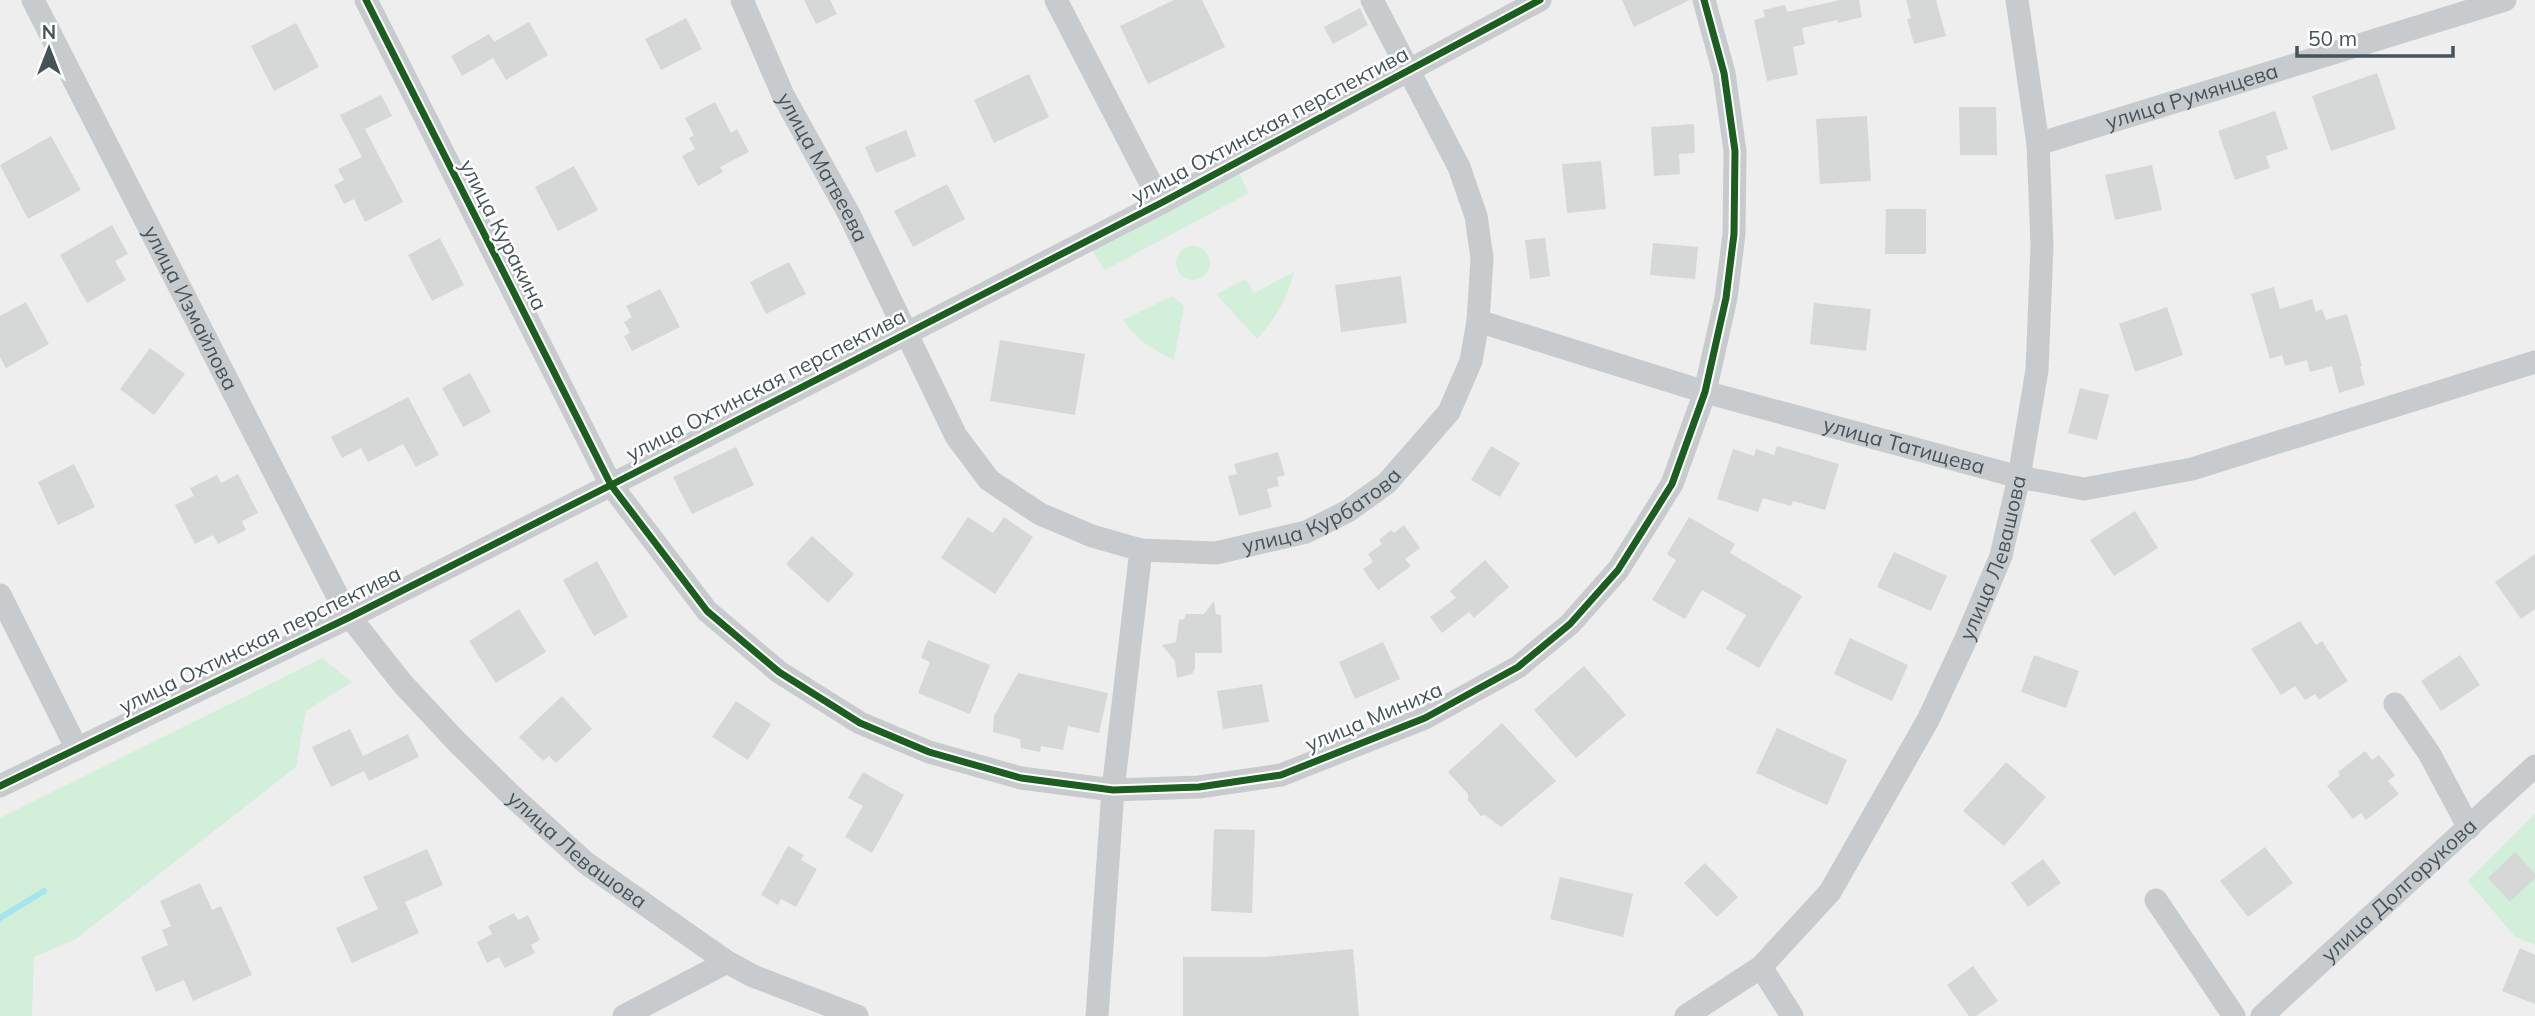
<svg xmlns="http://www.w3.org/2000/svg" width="2535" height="1016" font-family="Mulish,sans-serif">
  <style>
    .green { fill: #d2efda }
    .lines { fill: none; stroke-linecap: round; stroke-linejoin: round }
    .stream { stroke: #a6e5ed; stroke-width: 6 }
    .building { fill: #d6d7d7 }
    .minor { stroke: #c8cbcd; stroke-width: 23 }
    .cycleway-casing { stroke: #fff; stroke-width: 11 }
    .cycleway { stroke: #1b5e20; stroke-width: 7 }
    .labels { text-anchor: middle; stroke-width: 5; stroke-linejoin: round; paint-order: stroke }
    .street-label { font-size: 21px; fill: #45535b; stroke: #fff }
  </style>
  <rect width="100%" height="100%" fill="#efeeee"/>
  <g class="green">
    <path d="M1234 170 1240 175 1249 193 1105 270 1093 252 1095 241Z"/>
    <circle cx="1193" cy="263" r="17"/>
    <path d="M1294 272C1287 299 1276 318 1257 339L1216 294 1246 279 1254 293Z"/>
    <path d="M1172 296 1184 306 1174 360C1151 348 1138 342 1123 320Z"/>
    <path d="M322 658 352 682 306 711 296 767 76 939 34 957 32 1016H0V818Z"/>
    <path d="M2535 814V945L2515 937 2468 881Z"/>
  </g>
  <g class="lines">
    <path class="stream" d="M0 918 44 891"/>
  </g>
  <g class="building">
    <path d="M804 0H830L837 14 816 24Z"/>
    <path d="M1174 0H1202L1225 47 1148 84 1120 26Z"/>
    <path d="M1622 0H1690L1634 27Z"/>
    <path d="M1840 0H1859L1862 17 1838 23 1837 20 1802 28 1805 44 1793 47 1798 75 1767 81 1754 20 1765 17 1763 10 1785 5 1787 12Z"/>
    <path d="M1906 0H1936L1946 36 1914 44 1907 19 1911 18Z"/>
    <path d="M1360 8 1368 25 1333 44 1324 27Z"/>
    <path d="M686 18 702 49 661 70 645 39Z"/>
    <path d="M529 22 548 55 506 80 493 58 462 76 451 56 489 34 494 42Z"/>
    <path d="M296 23 319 67 274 91 251 46Z"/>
    <path d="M2377 73 2396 129 2331 151 2312 96Z"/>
    <path d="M1029 74 1049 117 994 143 974 100Z"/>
    <path d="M381 95 392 116 365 129 403 202 365 222 354 199 344 204 334 185 344 180 338 169 362 157 340 115Z"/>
    <path d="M715 102 731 133 737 129 749 152 720 167 723 172 698 186 682 156 695 149 689 138 694 135 685 118Z"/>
    <path d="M1959 107H1996L1997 155H1960Z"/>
    <path d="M2275 111 2288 149 2266 156 2270 168 2235 180 2218 131Z"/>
    <path d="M1867 116 1871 181 1820 184 1816 119Z"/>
    <path d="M1694 124 1695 153 1679 154 1680 174 1654 176 1651 127Z"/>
    <path d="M906 130 916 156 876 173 865 147Z"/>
    <path d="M51 136 81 190 28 219 0 165Z"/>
    <path d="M1601 161 1606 209 1567 213 1562 164Z"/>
    <path d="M2152 165 2162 210 2115 220 2105 175Z"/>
    <path d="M574 166 598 210 558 231 535 187Z"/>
    <path d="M947 184 965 219 913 247 894 211Z"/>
    <path d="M1886 209H1926V254H1885Z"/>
    <path d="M112 225 128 254 115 261 126 280 87 303 60 255Z"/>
    <path d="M440 238 464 285 432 301 408 255Z"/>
    <path d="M1545 238 1550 276 1530 279 1525 240Z"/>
    <path d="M1653 243 1698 247 1695 279 1650 275Z"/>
    <path d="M789 262 806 294 766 314 750 282Z"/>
    <path d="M1401 276 1407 323 1341 332 1335 285Z"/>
    <path d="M2274 287 2280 309 2312 299 2316 312 2322 309 2326 320 2347 314 2362 366 2360 367 2365 385 2339 393 2332 366 2310 372 2307 360 2285 366 2282 355 2270 359 2251 294Z"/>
    <path d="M660 289 680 327 632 351 624 336 630 333 624 322 632 317 626 306Z"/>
    <path d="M26 302 49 344 6 368 0 357V316Z"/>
    <path d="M1814 303 1871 309 1866 351 1810 344Z"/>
    <path d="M2167 307 2183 355 2135 372 2119 324Z"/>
    <path d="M1000 340 1085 354 1075 415 990 401Z"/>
    <path d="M150 348 185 374 154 415 120 389Z"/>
    <path d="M470 373 491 412 463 427 442 388Z"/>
    <path d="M2080 388 2109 395 2097 440 2068 433Z"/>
    <path d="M408 397 439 455 416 467 403 444 368 462 361 448 342 458 331 437Z"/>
    <path d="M1491 446 1520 463 1500 497 1471 480Z"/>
    <path d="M1777 446 1839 464 1825 510 1793 501 1791 506 1763 498 1758 512 1717 499 1733 449 1754 456 1756 449 1774 455Z"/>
    <path d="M736 447 754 485 692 514 673 477Z"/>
    <path d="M1278 452 1285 475 1277 477 1279 486 1267 489 1272 507 1239 516 1228 476 1237 474 1234 464Z"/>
    <path d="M74 464 95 507 58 525 38 482Z"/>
    <path d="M238 474 258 513 242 521 246 530 218 544 213 535 195 544 175 505 194 496 190 488 217 475 221 483Z"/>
    <path d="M2135 511 2158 548 2114 576 2090 540Z"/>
    <path d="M968 517 993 533 1004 517 1033 537 995 594 941 558Z"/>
    <path d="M1689 517 1735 544 1730 553 1802 596 1759 668 1726 649 1746 615 1702 590 1685 619 1652 600 1676 560 1667 554Z"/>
    <path d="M1404 525 1420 548 1405 559 1411 566 1378 590 1363 569 1373 562 1368 554 1382 544 1379 540 1391 530 1394 533Z"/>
    <path d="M812 536 854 574 828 603 786 564Z"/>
    <path d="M1894 552 1947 576 1931 611 1877 587Z"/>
    <path d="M2535 554V609L2521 619 2495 582Z"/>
    <path d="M1485 560 1509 587 1474 618 1469 612 1442 633 1430 617 1456 598 1450 591Z"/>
    <path d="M597 561 628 617 594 636 563 580Z"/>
    <path d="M1214 601 1216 614 1221 615 1222 653H1195V668L1192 674 1177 678 1175 661 1162 645 1176 642 1179 620 1184 619 1186 614H1204Z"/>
    <path d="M519 609 546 652 496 683 469 641Z"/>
    <path d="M2300 621 2316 645 2322 641 2348 681 2319 700 2315 694 2305 700 2295 686 2281 695 2251 649Z"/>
    <path d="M1850 638 1908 665 1892 701 1834 674Z"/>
    <path d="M928 640 990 665 970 714 918 693 930 662 921 658Z"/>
    <path d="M1383 642 1400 679 1355 699 1339 662Z"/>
    <path d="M2034 655 2079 671 2066 708 2021 692Z"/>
    <path d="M2460 655 2480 685 2441 711 2421 681Z"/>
    <path d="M1584 666 1626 715 1576 758 1534 710Z"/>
    <path d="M1018 673 1108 693 1099 733 1068 726 1063 750 1041 746 1040 752 1021 748 1020 739 993 732 994 716Z"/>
    <path d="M1262 684 1269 722 1223 729 1217 691Z"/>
    <path d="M562 696 592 729 556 763 549 756 543 761 519 737Z"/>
    <path d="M736 701 771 724 748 760 712 737Z"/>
    <path d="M1502 723 1556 781 1501 827 1485 815 1481 816 1468 800V794L1448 772Z"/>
    <path d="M1777 728 1847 760 1827 805 1756 773Z"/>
    <path d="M350 729 363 756 408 734 419 757 369 781 364 771 331 787 312 747Z"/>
    <path d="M2365 751 2372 760 2379 755 2395 775 2388 781 2399 794 2366 820 2361 813 2353 819 2327 786 2340 775 2338 772Z"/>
    <path d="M2006 762 2046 797 2004 846 1963 811Z"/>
    <path d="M863 772 904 795 872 853 845 837 863 806 848 798Z"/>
    <path d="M1214 829 1255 830 1252 913 1211 911Z"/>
    <path d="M788 846 804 855 801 860 817 869 796 907 781 899 778 905 761 895Z"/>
    <path d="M2265 847 2293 883 2248 917 2220 881Z"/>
    <path d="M427 849 443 885 405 902 419 933 352 963 336 928 378 909 363 877Z"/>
    <path d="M2515 852 2535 874V878L2510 902 2488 878Z"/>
    <path d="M2043 859 2061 883 2028 907 2011 883Z"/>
    <path d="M1705 863 1738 897 1717 917 1684 883Z"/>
    <path d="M1560 877 1633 894 1623 937 1550 919Z"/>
    <path d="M200 883 212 910 221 906 252 975 193 1001 184 980 156 992 141 957 168 945 162 930 171 926 160 901Z"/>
    <path d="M514 913 518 920 528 915 540 940 531 945 535 953 505 968 499 957 487 963 477 942 492 934 488 926Z"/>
    <path d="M2520 948 2535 955V1004L2502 991Z"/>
    <path d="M1353 949 1359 1016H1183V957H1265Z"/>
    <path d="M1973 966 1998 1001 1976 1016H1969L1947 985Z"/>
  </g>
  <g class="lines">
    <g class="minor">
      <path id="s1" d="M33 0 338 597 350 617 402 683 456 741 513 797 586 863 727 962 753 976 857 1016"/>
      <path d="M366 0 611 485 707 611 779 672 860 723 929 752 1021 778 1113 790 1199 787 1281 775 1425 718 1518 667 1570 624 1618 570 1672 484 1705 392 1726 298 1734 234 1735 151 1724 73 1704 0"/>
      <path id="s2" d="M742 0 783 95 849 214 956 436 989 480 1040 514 1092 536 1141 550 1216 553 1306 532 1348 511 1387 483 1449 412 1471 361 1478 321 1482 258 1476 216 1459 167 1372 0"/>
      <path d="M1056 0 1161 203"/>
      <path id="s3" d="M2038 144 2505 0"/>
      <path id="s4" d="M1478 321 1705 392 2019 477 2084 489 2192 469 2535 362"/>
      <path d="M0 595 77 749"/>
      <path d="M2395 704 2429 753 2469 828"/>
      <path d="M0 786 350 617 611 485 1161 203 1540 0"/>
      <path d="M2156 900 2234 1016"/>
      <path d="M1761 967 1792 1016"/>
      <path d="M624 1016 727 962"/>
      <path d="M1097 1016 1113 790 1141 550"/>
      <path id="s5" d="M1686 1016 1761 967 1830 892 1928 720 1965 641 2001 556 2019 477 2037 370 2042 246 2038 144 2017 0"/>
      <path id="s6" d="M2262 1016 2535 766"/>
    </g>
    <g class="cycleway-casing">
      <g id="cycleway">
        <path d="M366 0 611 485 707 611 779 672 860 723 929 752 1021 778 1113 790 1199 787 1281 775 1425 718 1518 667 1570 624 1618 570 1672 484 1705 392 1726 298 1734 234 1735 151 1724 73 1704 0"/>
        <path d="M0 786 350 617 611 485 1161 203 1540 0"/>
      </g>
    </g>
    <use href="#cycleway" class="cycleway"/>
  </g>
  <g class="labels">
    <g class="street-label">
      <text dy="7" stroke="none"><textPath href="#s3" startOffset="161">улица Румянцева</textPath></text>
      <text transform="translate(1270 125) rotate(-28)" y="7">улица Охтинская перспектива</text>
      <text dy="7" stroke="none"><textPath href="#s2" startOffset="186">улица Матвеева</textPath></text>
      <text transform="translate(503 235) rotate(63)" y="7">улица Куракина</text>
      <text dy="7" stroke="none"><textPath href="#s1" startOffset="346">улица Измайлова</textPath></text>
      <text transform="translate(766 385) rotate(-27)" y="7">улица Охтинская перспектива</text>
      <text dy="7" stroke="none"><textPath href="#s4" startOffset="444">улица Татищева</textPath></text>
      <text dy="7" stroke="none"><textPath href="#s2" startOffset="900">улица Курбатова</textPath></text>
      <text dy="7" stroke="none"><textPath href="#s5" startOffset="565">улица Левашова</textPath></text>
      <text transform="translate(260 640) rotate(-26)" y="7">улица Охтинская перспектива</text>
      <text transform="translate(1374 717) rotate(-23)" y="7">улица Миниха</text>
      <text dy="7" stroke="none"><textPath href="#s1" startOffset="1020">улица Левашова</textPath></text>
      <text dy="7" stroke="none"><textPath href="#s6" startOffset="186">улица Долгорукова</textPath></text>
    </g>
  </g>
  <g transform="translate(49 49)" stroke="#ffffff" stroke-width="5" paint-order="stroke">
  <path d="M0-5L12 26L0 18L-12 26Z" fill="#45535b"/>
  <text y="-10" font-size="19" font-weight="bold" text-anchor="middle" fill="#45535b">N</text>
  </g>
  <path d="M2297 46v10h156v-10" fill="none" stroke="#45535b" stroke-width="3.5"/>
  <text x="2308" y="46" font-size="21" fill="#45535b" stroke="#ffffff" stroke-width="5" paint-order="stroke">50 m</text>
</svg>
